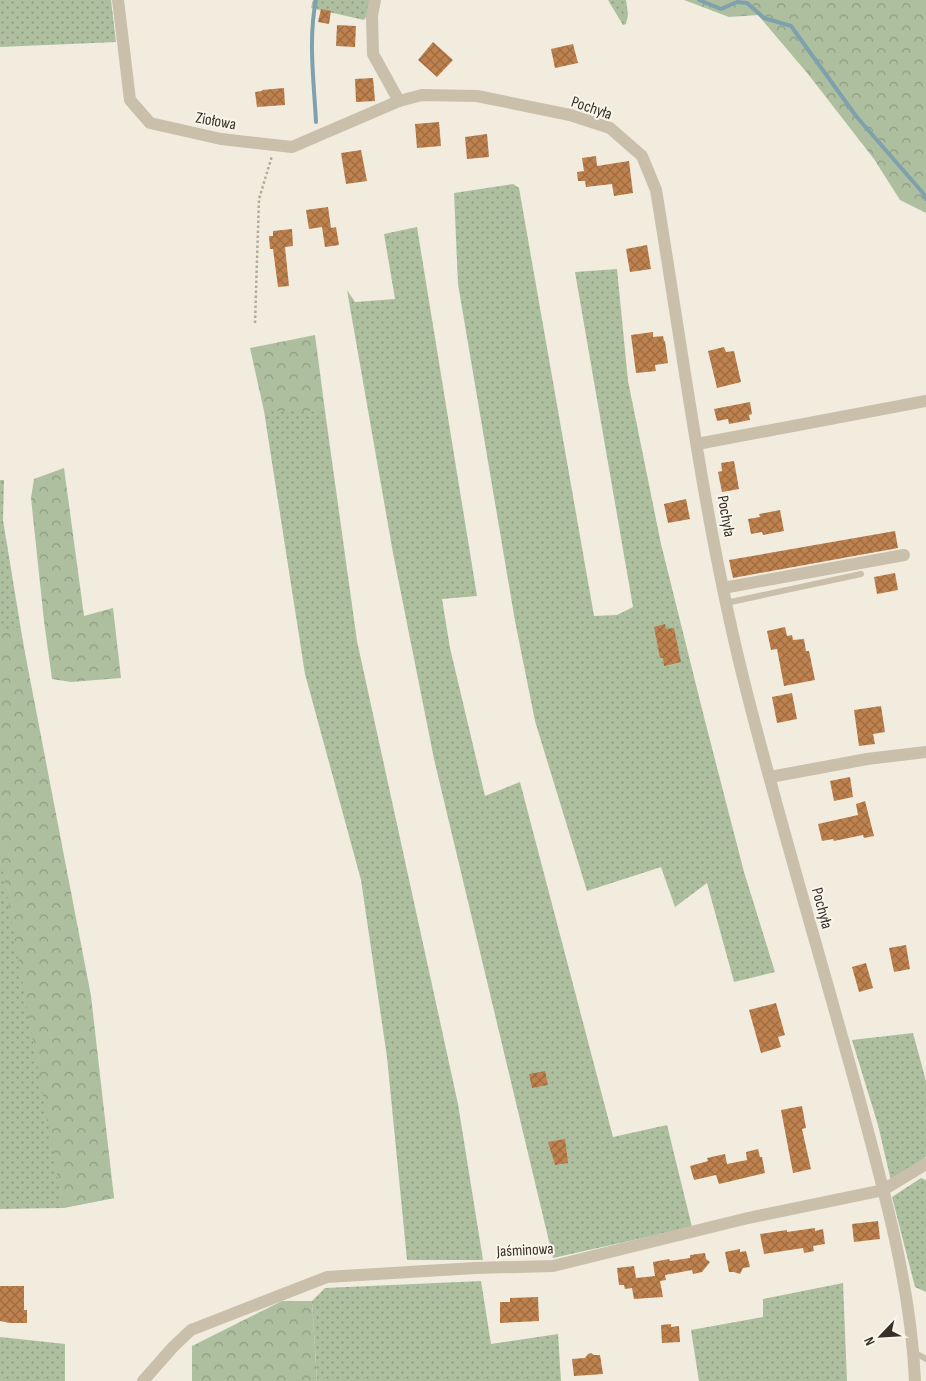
<svg xmlns="http://www.w3.org/2000/svg" width="926" height="1381" font-family="'Sofia Sans Condensed',sans-serif">
  <style>
    .grass { fill: url(#grass-dots) }
    .forest { fill: url(#forest-crowns) }
    .lines { fill: none; stroke-linecap: round; stroke-linejoin: round }
    .stream { stroke: #7fa1ad; stroke-width: 4 }
    .building { fill: url(#building-cross-hatch) }
    .path { stroke: #b4a995; stroke-width: 2.5; stroke-dasharray: 2.5 2.5; stroke-linecap: butt }
    .service { stroke: #c9bfaa; stroke-width: 6 }
    .minor { stroke: #c9bfaa; stroke-width: 12 }
    .labels { text-anchor: middle; stroke-width: 4; stroke-linejoin: round; paint-order: stroke }
    .street-label { font-size: 16px; fill: #373029; stroke: #f9f5ea }
  </style>
  <defs>
    <pattern id="grass-dots" width="8" height="8" patternUnits="userSpaceOnUse" patternTransform="scale(1.25)"><rect width="8" height="8" fill="#adbf9f"/><path d="M2 2h.1M6 6h.1" fill="none" stroke="#8e9c82" stroke-width="1.8" stroke-linecap="round"/></pattern>
    <pattern id="forest-crowns" width="20" height="18" patternUnits="userSpaceOnUse" patternTransform="scale(1.25)"><rect width="20" height="18" fill="#adbf9f"/><path d="M2 6a3 3 0 1 1 6 0M12 15a3 3 0 1 1 6 0" fill="none" stroke="#8e9c82"/></pattern>
    <pattern id="building-cross-hatch" width="8" height="8" patternUnits="userSpaceOnUse" patternTransform="scale(1.25)"><rect width="8" height="8" fill="#bf824e"/><path d="M0 0l8 8M0 8l8-8" fill="none" stroke="#9c6b41"/></pattern>
  </defs>
  <rect width="100%" height="100%" fill="#f1ecde"/>
  <g class="grass">
    <path d="M0 0H111L116 42 0 47Z"/>
    <path d="M313 0H372L371 9 364 20 311 8Z"/>
    <path d="M608 0H626L628 14 626 24 623 25Z"/>
    <path d="M513 184 519 188 594 616 617 615 633 607 575 272 617 269 628 381 661 544 704 717 744 872 775 972 734 982 707 883 675 907 661 867 587 891 535 721 515 621 458 284 454 193Z"/>
    <path d="M417 227 477 596 442 599 450 648 485 796 520 782 613 1137 667 1125 692 1227 553 1258 434 759 393 553 347 290 355 302 395 299 384 234Z"/>
    <path d="M264 411H325L357 641 458 1104 483 1260H407L387 1057 361 880 305 674Z"/>
    <path d="M0 480H4L3 520 114 1198 63 1208 0 1209Z"/>
    <path d="M913 1033 926 1081V1157L891 1181 878 1125 852 1040Z"/>
    <path d="M921 1178 926 1180V1292L915 1287 892 1197Z"/>
    <path d="M481 1281 491 1344 558 1334 561 1381H317L312 1301 325 1288Z"/>
    <path d="M843 1283 847 1381H699L691 1330 763 1317V1299Z"/>
    <path d="M0 1337 65 1344V1381H0Z"/>
  </g>
  <g class="forest">
    <path d="M684 0H926V213L900 200 874 159 808 74 758 15 729 17Z"/>
    <path d="M315 335 325 411H264L250 348Z"/>
    <path d="M64 468 84 616 113 608 121 678 71 682 52 679 44 621 31 498 34 479Z"/>
    <path d="M20 627 91 996 114 1198 63 1208 0 856V631Z"/>
    <path d="M282 1301H312L317 1381H192V1346Z"/>
  </g>
  <g class="lines">
    <g class="stream">
      <path d="M316 0C308 39 314 82 316 122"/>
      <path d="M699 0 721 9 737 2 747 3 764 18 791 26 856 116 923 193 926 199"/>
    </g>
  </g>
  <g class="building">
    <path d="M321 9 331 11 329 24 318 22Z"/>
    <path d="M337 25 356 26 355 47 336 46Z"/>
    <path d="M433 42 453 60 437 77 418 60Z"/>
    <path d="M573 44 578 63 555 68 551 49Z"/>
    <path d="M373 78 375 101 356 102 355 79Z"/>
    <path d="M284 88 285 105 257 107 255 92 262 91V90Z"/>
    <path d="M439 122 441 146 417 148 415 124Z"/>
    <path d="M487 134 489 157 467 159 465 137Z"/>
    <path d="M361 150 367 181 346 184 341 153Z"/>
    <path d="M596 156 597 166 629 161 633 193 614 196 612 184 586 187 585 181H578L577 172 584 171 582 158Z"/>
    <path d="M328 207 331 228 336 227 339 245 325 247 322 227 309 229 306 210Z"/>
    <path d="M292 229 293 246 285 247 289 286 278 287 273 249H270L269 236H273V231Z"/>
    <path d="M647 245 651 269 630 272 626 249Z"/>
    <path d="M653 332V337L663 336 664 341H665L668 363 655 365 656 371 636 373 631 335Z"/>
    <path d="M724 347 726 352 734 351 741 382 717 388 708 351Z"/>
    <path d="M750 402 752 414 749 415 750 420 729 424 728 419 717 421 714 409Z"/>
    <path d="M734 461 739 489 722 492 718 472 722 471 721 463Z"/>
    <path d="M686 499 690 519 668 523 664 504Z"/>
    <path d="M780 510 784 531 763 535 762 532 751 534 748 519 760 517 759 514Z"/>
    <path d="M895 531 898 548 733 578 729 560Z"/>
    <path d="M895 573 898 590 877 594 874 577Z"/>
    <path d="M665 624 666 629 674 628 681 662 664 666 663 658H660L654 627Z"/>
    <path d="M785 627 787 636 792 635 793 640 804 639 806 651H809L815 680 784 686 777 649 771 650 767 631Z"/>
    <path d="M792 693 797 719 777 723 772 697Z"/>
    <path d="M881 706 885 732 873 734 875 744 859 746 854 710Z"/>
    <path d="M850 777 853 797 834 801 830 781Z"/>
    <path d="M865 801 874 836 864 838 863 835 834 841 833 839 822 841 818 824 858 815 856 804Z"/>
    <path d="M906 945 910 969 894 972 889 948Z"/>
    <path d="M866 963 873 988 859 992 852 967Z"/>
    <path d="M776 1003 785 1035 778 1037 781 1047 761 1053 749 1010Z"/>
    <path d="M545 1071 548 1085 532 1088 529 1074Z"/>
    <path d="M802 1106 806 1128 802 1129 811 1169 793 1173 781 1110Z"/>
    <path d="M565 1139 568 1163 555 1165 548 1142Z"/>
    <path d="M758 1149 760 1157H762L765 1173 719 1184 716 1175 694 1180 690 1166 708 1161 707 1158 725 1154 727 1164 747 1160 746 1152Z"/>
    <path d="M878 1221 880 1239 854 1242 852 1224Z"/>
    <path d="M815 1228V1231L823 1229 825 1244 813 1246 814 1251 804 1253 803 1248 764 1254 760 1234 787 1230V1232Z"/>
    <path d="M740 1249V1252L746 1251 750 1267 743 1268 740 1274 734 1272H729L725 1252Z"/>
    <path d="M705 1253 706 1259 710 1262 702 1272 693 1274 692 1270 665 1275 666 1280 660 1281 663 1297 634 1299 632 1288 625 1289 624 1285H619L617 1268 634 1266 636 1278 655 1276 653 1262 669 1259 670 1261 690 1258V1255Z"/>
    <path d="M0 1286H24V1310H27V1323H10L0 1321Z"/>
    <path d="M538 1297 539 1321 500 1323V1302H510V1298Z"/>
    <path d="M671 1324V1327L679 1326 680 1342 662 1343 661 1325Z"/>
    <path d="M591 1353 594 1355H600L603 1374 574 1376 572 1359 585 1358 588 1354Z"/>
  </g>
  <g class="lines">
    <path class="path" d="M255 323 259 199 272 156"/>
    <g class="service">
      <path d="M726 603 861 574"/>
      <path d="M914 1352 926 1359"/>
    </g>
    <g class="minor">
      <path d="M118 0 130 100 150 123 221 139 292 147 399 101 422 95 477 96 570 115 610 128 642 156 656 190C684 359 705 531 748 697 783 834 824 969 861 1105 885 1195 911 1287 915 1381"/>
      <path d="M375 0 372 16 373 54 399 101"/>
      <path d="M697 444 926 401"/>
      <path d="M723 588 904 555"/>
      <path d="M770 777 867 759 926 752"/>
      <path d="M143 1381 173 1347 191 1330 327 1277 475 1268 553 1266 748 1218 883 1190 926 1164"/>
    </g>
  </g>
  <g class="labels">
    <g class="street-label">
      <text transform="translate(592 107) rotate(19)" y="6">Pochyła</text>
      <text transform="translate(216 120) rotate(10)" y="6">Ziołowa</text>
      <text transform="translate(727 516) rotate(80)" y="6">Pochyła</text>
      <text transform="translate(823 908) rotate(75)" y="6">Pochyła</text>
      <text transform="translate(525 1249) rotate(-3)" y="6">Jaśminowa</text>
    </g>
  </g>
  <g transform="translate(881 1336) rotate(245)" stroke="#f9f5ea" stroke-width="4" paint-order="stroke">
  <path d="M0-4L9 19L0 12L-9 19Z" fill="#373029"/>
  <text y="-8" font-size="14" font-weight="bold" text-anchor="middle" fill="#373029">N</text>
  </g>
</svg>
